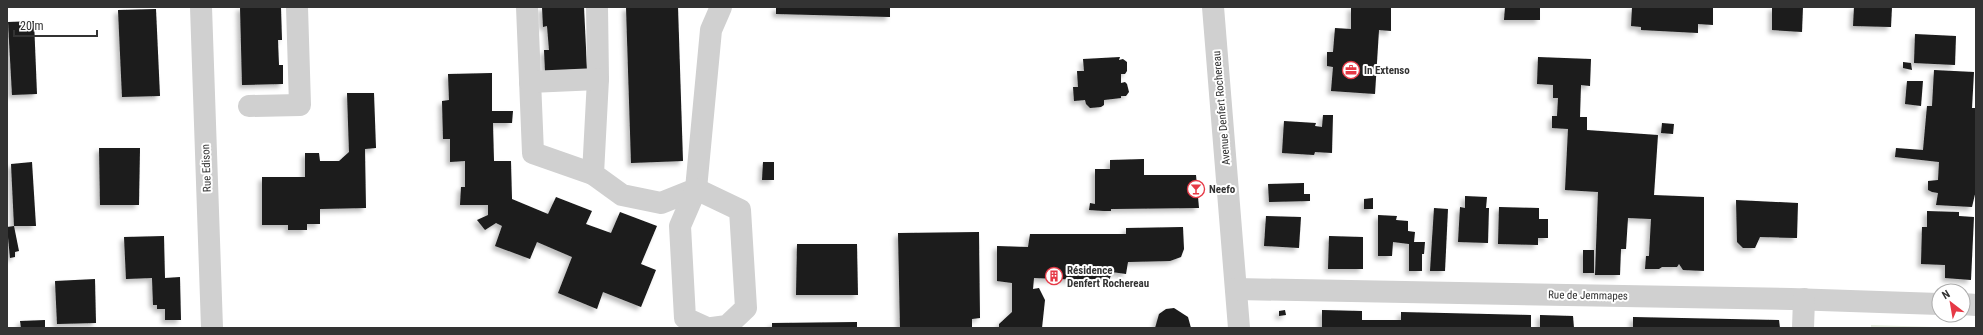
<svg xmlns="http://www.w3.org/2000/svg" width="1983" height="335" font-family="'Roboto Condensed',sans-serif">
  <style>
    .green { fill: #e6ecdf }
    .building { fill: #1a1a1a; filter: url(#shadow) }
    .lines { fill: none; stroke-linecap: round; stroke-linejoin: round }
    .minor { stroke: #d0d0d0; stroke-width: 22 }
    .labels { text-anchor: middle; stroke-width: 4; stroke-linejoin: round; paint-order: stroke }
    .poi-label { font-size: 11px; font-weight: bold; fill: #333; stroke: #fff; text-anchor: start }
    .street-label { font-size: 11px; fill: #333; stroke: #fff }
  </style>
  <defs>
    <filter id="shadow"><feDropShadow dx="-3.5" dy="3.5" stdDeviation="2" flood-color="#0004"/></filter>
  </defs>
  <rect width="100%" height="100%" fill="#fff"/>
  <path class="green" d="M1871 325 1934 327 1871 328Z"/>
  <g class="building">
    <path d="M240 7H281L282 40H278L279 65H283V84L242 85Z"/>
    <path d="M542 7H584L587 69 545 71 544 50H549L547 26 543 27Z"/>
    <path d="M626 7H678L683 161 631 163Z"/>
    <path d="M776 7H890V17L776 14Z"/>
    <path d="M1351 7H1391V31L1379 30 1375 94 1331 91 1333 67 1327 66V52H1333L1335 28 1351 29Z"/>
    <path d="M1505 7H1540V20H1504Z"/>
    <path d="M1632 7H1713V25L1698 24V33L1641 30V27L1631 26Z"/>
    <path d="M1772 7H1803L1802 32 1772 30Z"/>
    <path d="M1854 7H1892L1891 27 1853 26Z"/>
    <path d="M156 9 160 96 122 97 118 10Z"/>
    <path d="M34 21 37 94 12 95 8 22Z"/>
    <path d="M1915 34 1956 36 1955 65 1914 63Z"/>
    <path d="M1120 57 1119 60 1123 59 1127 62V71L1125 74H1121V83L1125 82 1127 84 1129 92 1126 96H1121V98L1104 100V105L1101 107 1090 108 1086 104 1085 100 1074 101 1073 87H1078L1077 71H1084L1083 59Z"/>
    <path d="M1538 57 1591 59 1590 86 1581 85 1580 117H1587V130L1658 135 1654 195 1704 197V271L1683 270 1679 264 1677 267H1662L1659 269H1645L1646 256H1649L1651 219 1628 218 1626 249H1621L1620 275H1595L1598 192 1565 190 1568 129 1552 128V116H1557L1558 98H1553V85L1537 84Z"/>
    <path d="M1903 62 1911 63 1912 70 1903 68Z"/>
    <path d="M1934 70 1974 72 1972 108H1976V190L1972 207 1936 205 1938 193 1932 192 1928 190V181L1938 180 1939 162 1895 157 1896 148 1923 150 1927 106H1932Z"/>
    <path d="M492 73V111H513L512 123H493L494 161H511L512 199 548 214 556 197 592 211 586 224 611 233 620 212 657 226 641 264 656 270 641 307 603 292 597 309 558 293 572 257 537 242 530 259 495 246 502 226 496 223 485 230 477 220 488 215V205H460L461 187H465V161L450 162V139H443L442 101 449 100 448 74Z"/>
    <path d="M1907 81H1923L1921 106 1905 104Z"/>
    <path d="M347 93H374L376 148 365 149 366 208 320 209V224H307V230H288V225H262V177H305V153H319L320 161H339L349 152Z"/>
    <path d="M1323 115H1333L1332 153 1315 152 1314 155 1282 153 1284 121 1316 123 1315 126 1322 127Z"/>
    <path d="M1662 123 1674 124 1673 134 1661 133Z"/>
    <path d="M99 148H140L139 205H100Z"/>
    <path d="M1144 159V175H1196L1199 208 1111 209V211H1104L1089 210 1090 203 1095 204V169H1110V160Z"/>
    <path d="M32 162 36 226H14L11 164Z"/>
    <path d="M763 162H774V180H762Z"/>
    <path d="M1304 183V194H1310V201L1269 202 1268 184Z"/>
    <path d="M1465 196 1487 197 1486 208H1489L1488 243 1458 242 1460 207 1465 208Z"/>
    <path d="M1373 198V209H1364V199Z"/>
    <path d="M1736 200 1798 203 1797 238 1760 237 1755 248H1743L1737 242Z"/>
    <path d="M1499 207 1539 208V219H1548V238H1538V245L1498 244Z"/>
    <path d="M1434 208 1448 209 1445 271H1430Z"/>
    <path d="M1927 211 1959 212V216L1974 217 1971 280 1945 278V265L1921 264 1922 227H1927Z"/>
    <path d="M1378 215 1397 216 1396 220 1408 221V231L1415 232 1414 242H1425L1424 254H1422V271H1409V244L1393 242 1392 256H1378Z"/>
    <path d="M1266 216 1301 217 1299 248 1264 246Z"/>
    <path d="M14 226 19 251 15 252V257L10 258 7 227Z"/>
    <path d="M1183 227 1184 249 1181 257 1170 261 1128 262 1126 274 1112 272 1109 281 1034 278 1033 289 1039 288 1045 300 1042 328H999V324L1012 312V283L997 281V246L1028 247 1030 234H1126V228Z"/>
    <path d="M979 232 980 318 972 319V328H900L898 233Z"/>
    <path d="M164 236 165 278 180 277 181 320H165V309H157V305H153L152 278 126 279 124 237Z"/>
    <path d="M1329 236 1363 237V269H1328Z"/>
    <path d="M797 244H857L858 295H796Z"/>
    <rect x="1583" y="250" width="11" height="23"/>
    <path d="M95 279 96 323 57 324 55 281Z"/>
    <path d="M1174 308 1188 317 1191 328H1155L1159 314 1166 309Z"/>
    <path d="M1285 310 1286 315 1279 316V311Z"/>
    <path d="M1322 310 1362 311V320H1401V312L1531 315V328H1322Z"/>
    <path d="M1540 315 1573 316 1574 328H1540Z"/>
    <path d="M1633 317 1779 320 1780 328H1633Z"/>
    <path d="M45 320V328H21L20 321Z"/>
    <path d="M857 322V328H772V323Z"/>
  </g>
  <g class="lines">
    <g class="minor">
      <path d="M201 7 212 328"/>
      <path d="M527 7 533 153 593 174"/>
      <path d="M597 7 598 79 593 174 622 195 661 203 696 189 711 30 721 7"/>
      <path d="M1213 7 1239 328"/>
      <path d="M530 82 598 79"/>
      <path d="M249 106 300 105 297 7"/>
      <path d="M1236 289 1791 299 1939 304"/>
      <path d="M1963 304 1976 305"/>
      <path d="M707 328 685 318 680 226 696 189 740 210 746 308 727 326 712 328"/>
      <path d="M1803 328 1804 299"/>
    </g>
  </g>
  <defs>
    <g id="office-ring" transform="scale(0.9)"><circle r="9.5" fill="#fff" stroke="#e63946" stroke-width="1.5"/><path d="M-6-3h4V-5.5h4V-3h4V5H-6ZM-1-4.5V-3h2v-1.5ZM-6 0V1H6V0Z" fill="#e63946"/></g>
    <g id="bar-ring" transform="scale(0.9)"><circle r="9.5" fill="#fff" stroke="#e63946" stroke-width="1.5"/><path d="M-6-5H6L.8 .8V4.5H3.5V6h-7V4.5H-.8V.8Z" fill="#e63946"/></g>
    <g id="building-ring" transform="scale(0.9)"><circle r="9.5" fill="#fff" stroke="#e63946" stroke-width="1.5"/><path d="M-4-6H4V6H1V3H-1V6H-4ZM-2.5-4.3h1.7v1.8h-1.7ZM.8-4.3h1.7v1.8H.8ZM-2.5-1h1.7V.8h-1.7ZM.8-1h1.7V.8H.8Z" fill="#e63946"/></g>
  </defs>
  <g fill-rule="evenodd">
    <use href="#office-ring" x="1351" y="70"/>
    <use href="#bar-ring" x="1196" y="189"/>
    <use href="#building-ring" x="1054" y="276"/>
  </g>
  <g class="labels">
    <g class="poi-label">
      <text x="1364" y="74">In Extenso</text>
      <text x="1209" y="193">Neefo</text>
      <text x="1067" y="274">Résidence<tspan x="1067" dy="13">Denfert Rochereau</tspan></text>
    </g>
    <g class="street-label">
      <text transform="translate(1221 108) rotate(-95)" y="4">Avenue Denfert Rochereau</text>
      <text transform="translate(206 168) rotate(-92)" y="4">Rue Edison</text>
      <text transform="translate(1588 295) rotate(1)" y="4">Rue de Jemmapes</text>
    </g>
  </g>
  <rect width="1983" height="335" fill="none" stroke="#333333" stroke-width="16"/>
  <g transform="translate(1951 303) rotate(329)"><circle r="19" fill="#ffffff" stroke="#adadad"/>
  <path d="M0-3L7 15L0 10L-7 15Z" fill="#e63946"/>
  <text y="-6" font-size="11" font-weight="bold" text-anchor="middle" fill="#333333">N</text>
  </g>
  <path d="M14 30v6h83v-6" fill="none" stroke="#333333" stroke-width="2"/>
  <text x="20" y="30" font-size="12" fill="#333333" stroke="#ffffff" stroke-width="3" paint-order="stroke">20 m</text>
</svg>
